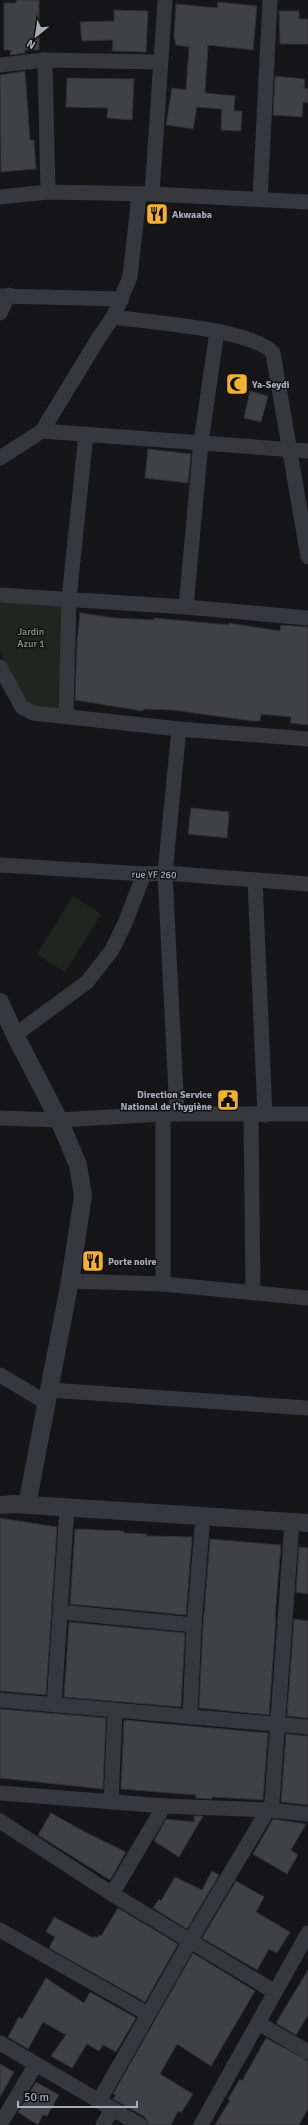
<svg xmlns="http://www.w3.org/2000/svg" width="308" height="2125" font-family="Signika,sans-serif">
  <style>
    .green { fill: #1e261f }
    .building { fill: #404145; stroke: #303034 }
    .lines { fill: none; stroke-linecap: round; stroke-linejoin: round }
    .minor { stroke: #37383d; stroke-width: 15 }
    .tertiary { stroke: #37383d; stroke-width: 18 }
    .labels { text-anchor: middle; stroke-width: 3; stroke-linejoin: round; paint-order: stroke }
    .poi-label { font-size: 10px; font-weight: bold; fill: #a8adb8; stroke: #111113; text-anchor: start }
    .park-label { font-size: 10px; fill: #7fa381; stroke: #111113 }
    .street-label { font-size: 10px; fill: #a8adb8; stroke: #111113 }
  </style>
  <rect width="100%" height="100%" fill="#161618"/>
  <g class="green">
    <path d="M0 601 63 606 60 709 30 706 0 653Z"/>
    <path d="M73 896 101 914 65 972 37 954Z"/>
  </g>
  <g class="building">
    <path d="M16 0H39V50H25V53L10 55 11 50H4V3H16Z"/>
    <path d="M218 2 257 6 253 50 208 45 205 93 235 96 234 111H242L241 131 221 130 222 109 197 107 193 129 166 125 172 88 186 90 189 47 176 45 174 38 176 4 217 8Z"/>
    <path d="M114 10 148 11 146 52 112 51 113 40 82 41 80 22 114 21Z"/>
    <path d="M279 11H299V19H308V44H280Z"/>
    <path d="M25 71 30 140H34L36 169 1 172 0 75Z"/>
    <path d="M275 76 305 79 304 88 308 89V103L303 102 302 117 273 115Z"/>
    <path d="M67 78 134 79 132 120 107 118 108 108 66 107Z"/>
    <path d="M250 391 268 396 261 422 244 418Z"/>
    <path d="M148 449 191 454 188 483 145 478Z"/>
    <path d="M80 613 116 618 154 620V618L229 625V623L280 631 281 625 308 627V725L290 723 291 717 261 714 260 721H253L172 710 143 709V711L75 700 77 644Z"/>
    <path d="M191 808 229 812 227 838 188 834Z"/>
    <path d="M0 1518 57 1527 46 1695 0 1691Z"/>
    <path d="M75 1529 124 1531V1533L147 1534 146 1536 192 1537 186 1615 70 1604Z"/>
    <path d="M210 1539 281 1545 275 1617H276L269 1715 199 1708 203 1626Z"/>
    <path d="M299 1547 308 1548V1594L296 1592Z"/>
    <path d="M294 1619 308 1621V1718L287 1716Z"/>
    <path d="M69 1622 185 1633 181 1707 64 1697Z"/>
    <path d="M0 1709 106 1718 103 1789 0 1778Z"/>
    <path d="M124 1720 268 1733 263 1800 212 1797V1799L196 1798V1795L121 1789Z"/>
    <path d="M286 1734 308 1736V1805L281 1802Z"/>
    <path d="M51 1813 83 1831 126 1852 110 1880 38 1835Z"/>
    <path d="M194 1816H203L179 1857 154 1841 166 1819 194 1822Z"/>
    <path d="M273 1819 306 1824 291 1850 298 1855 287 1874 253 1854Z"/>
    <path d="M212 1871 219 1875 187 1929 153 1908 159 1899 161 1901 175 1877 202 1890Z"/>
    <path d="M236 1881 264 1897 256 1912 290 1932 277 1953 269 1949 257 1970 202 1938Z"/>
    <path d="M118 1908 178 1944 145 2002 49 1948 55 1937 46 1932 54 1917 93 1938 94 1936 97 1938 99 1935 101 1936Z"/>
    <path d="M193 1953 255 1991 211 2066 177 2044 160 2074 193 2094 181 2113 178 2111 171 2125H149L145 2117 113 2099 116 2095 113 2094Z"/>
    <path d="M308 1970V2015L296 2035 276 2023Z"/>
    <path d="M46 1978 84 2003 90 1992 136 2018 116 2052 103 2045 99 2051 87 2044 72 2068 51 2056 66 2035 43 2022 28 2049 8 2037 19 2017 22 2019Z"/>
    <path d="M266 2038 308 2061V2109L299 2125H215L230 2100 228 2099 240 2079 242 2081Z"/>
    <path d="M0 2064 14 2072 0 2097Z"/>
    <path d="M36 2082 59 2095 47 2116 43 2115 38 2125 18 2112Z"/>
  </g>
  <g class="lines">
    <g class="minor">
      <path d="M45 60 48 192"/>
      <path d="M0 65 45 60 160 62"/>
      <path d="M152 194 165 0"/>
      <path d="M0 197 48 192 152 194 308 202"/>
      <path d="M260 199 270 0"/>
      <path d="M0 296 122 299"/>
      <path d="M0 313 9 295"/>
      <path d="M113 317C147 322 253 329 273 353L308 557"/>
      <path d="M42 431 308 451"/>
      <path d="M0 458 42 431 98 339 113 317 130 277 139 195"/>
      <path d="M0 595 186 607 308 618"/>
      <path d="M186 607 201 442 217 331"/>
      <path d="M0 667 22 707 33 713 179 729 308 739"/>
      <path d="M66 716 69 599 86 434"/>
      <path d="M0 865 144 874 165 873 308 884"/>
      <path d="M255 880 265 1115"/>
      <path d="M15 1035 87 982 112 950 125 923 144 874"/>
      <path d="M163 1114V1284"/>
      <path d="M177 1114 165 873 179 729"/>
      <path d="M251 1114 253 1293"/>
      <path d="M0 1118 59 1120 163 1114H308"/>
      <path d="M70 1281 163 1284 308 1298"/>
      <path d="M0 1375 47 1403"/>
      <path d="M50 1390 308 1408"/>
      <path d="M61 1612 194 1625"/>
      <path d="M0 1700 308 1727"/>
      <path d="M54 1705 67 1508"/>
      <path d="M190 1717 194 1625 203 1517"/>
      <path d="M0 1793 164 1806 269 1810 308 1814"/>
      <path d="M111 1802 115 1711"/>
      <path d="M0 1821 112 1894 275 1992"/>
      <path d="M112 1894 164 1806"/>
      <path d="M0 1930 148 2014"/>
      <path d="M258 2023 308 2052"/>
      <path d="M0 2043 140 2125"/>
      <path d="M99 2101 190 1941 272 1803 292 1522"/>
      <path d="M0 2125 36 2064"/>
      <path d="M103 2125 112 2109"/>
      <path d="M201 2125 308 1933"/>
    </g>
    <g class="tertiary">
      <path d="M0 1002 15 1035 59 1120 78 1165 83 1196 70 1281 27 1505"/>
      <path d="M0 1505 14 1504 308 1523"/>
    </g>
  </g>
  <defs>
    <g id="restaurant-square" transform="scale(1.15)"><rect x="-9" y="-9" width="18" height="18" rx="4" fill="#f2b134" stroke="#111113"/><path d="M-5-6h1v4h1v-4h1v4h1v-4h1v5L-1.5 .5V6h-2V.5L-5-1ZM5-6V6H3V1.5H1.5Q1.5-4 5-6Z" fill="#111"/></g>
    <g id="mosque-square" transform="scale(1.15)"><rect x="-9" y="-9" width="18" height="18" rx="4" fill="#f2b134" stroke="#111113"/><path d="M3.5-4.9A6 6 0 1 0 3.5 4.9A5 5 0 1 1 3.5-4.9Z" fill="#111"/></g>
    <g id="civic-square" transform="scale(1.15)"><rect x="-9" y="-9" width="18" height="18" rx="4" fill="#f2b134" stroke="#111113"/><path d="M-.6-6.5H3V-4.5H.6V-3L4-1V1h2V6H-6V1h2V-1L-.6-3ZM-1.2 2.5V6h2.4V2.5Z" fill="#111"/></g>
  </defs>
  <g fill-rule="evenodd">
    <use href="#restaurant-square" x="157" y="214"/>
    <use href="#mosque-square" x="237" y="384"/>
    <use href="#civic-square" x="228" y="1100"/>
    <use href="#restaurant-square" x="93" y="1261"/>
  </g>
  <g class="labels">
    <g class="poi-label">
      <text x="172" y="218">Akwaaba</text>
      <text x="252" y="388">Ya-Seydi</text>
      <text x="212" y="1098" text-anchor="end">Direction Service<tspan x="212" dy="12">National de l'hygiène</tspan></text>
      <text x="108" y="1265">Porte noire</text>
    </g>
    <g class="park-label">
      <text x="31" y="635">Jardin<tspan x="31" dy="12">Azur 1</tspan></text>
    </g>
    <g class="street-label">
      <text transform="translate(154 874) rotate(1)" y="4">rue YF 260</text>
    </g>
  </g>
  <g transform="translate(36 36) rotate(210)" stroke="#111113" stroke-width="3" paint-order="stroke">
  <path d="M0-3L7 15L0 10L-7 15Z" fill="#a8adb8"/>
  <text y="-6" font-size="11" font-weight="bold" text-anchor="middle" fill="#a8adb8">N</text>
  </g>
  <path d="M18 2101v6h119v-6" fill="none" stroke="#a8adb8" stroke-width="2"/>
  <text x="24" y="2101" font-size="12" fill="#a8adb8" stroke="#111113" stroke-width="3" paint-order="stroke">50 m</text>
</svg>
